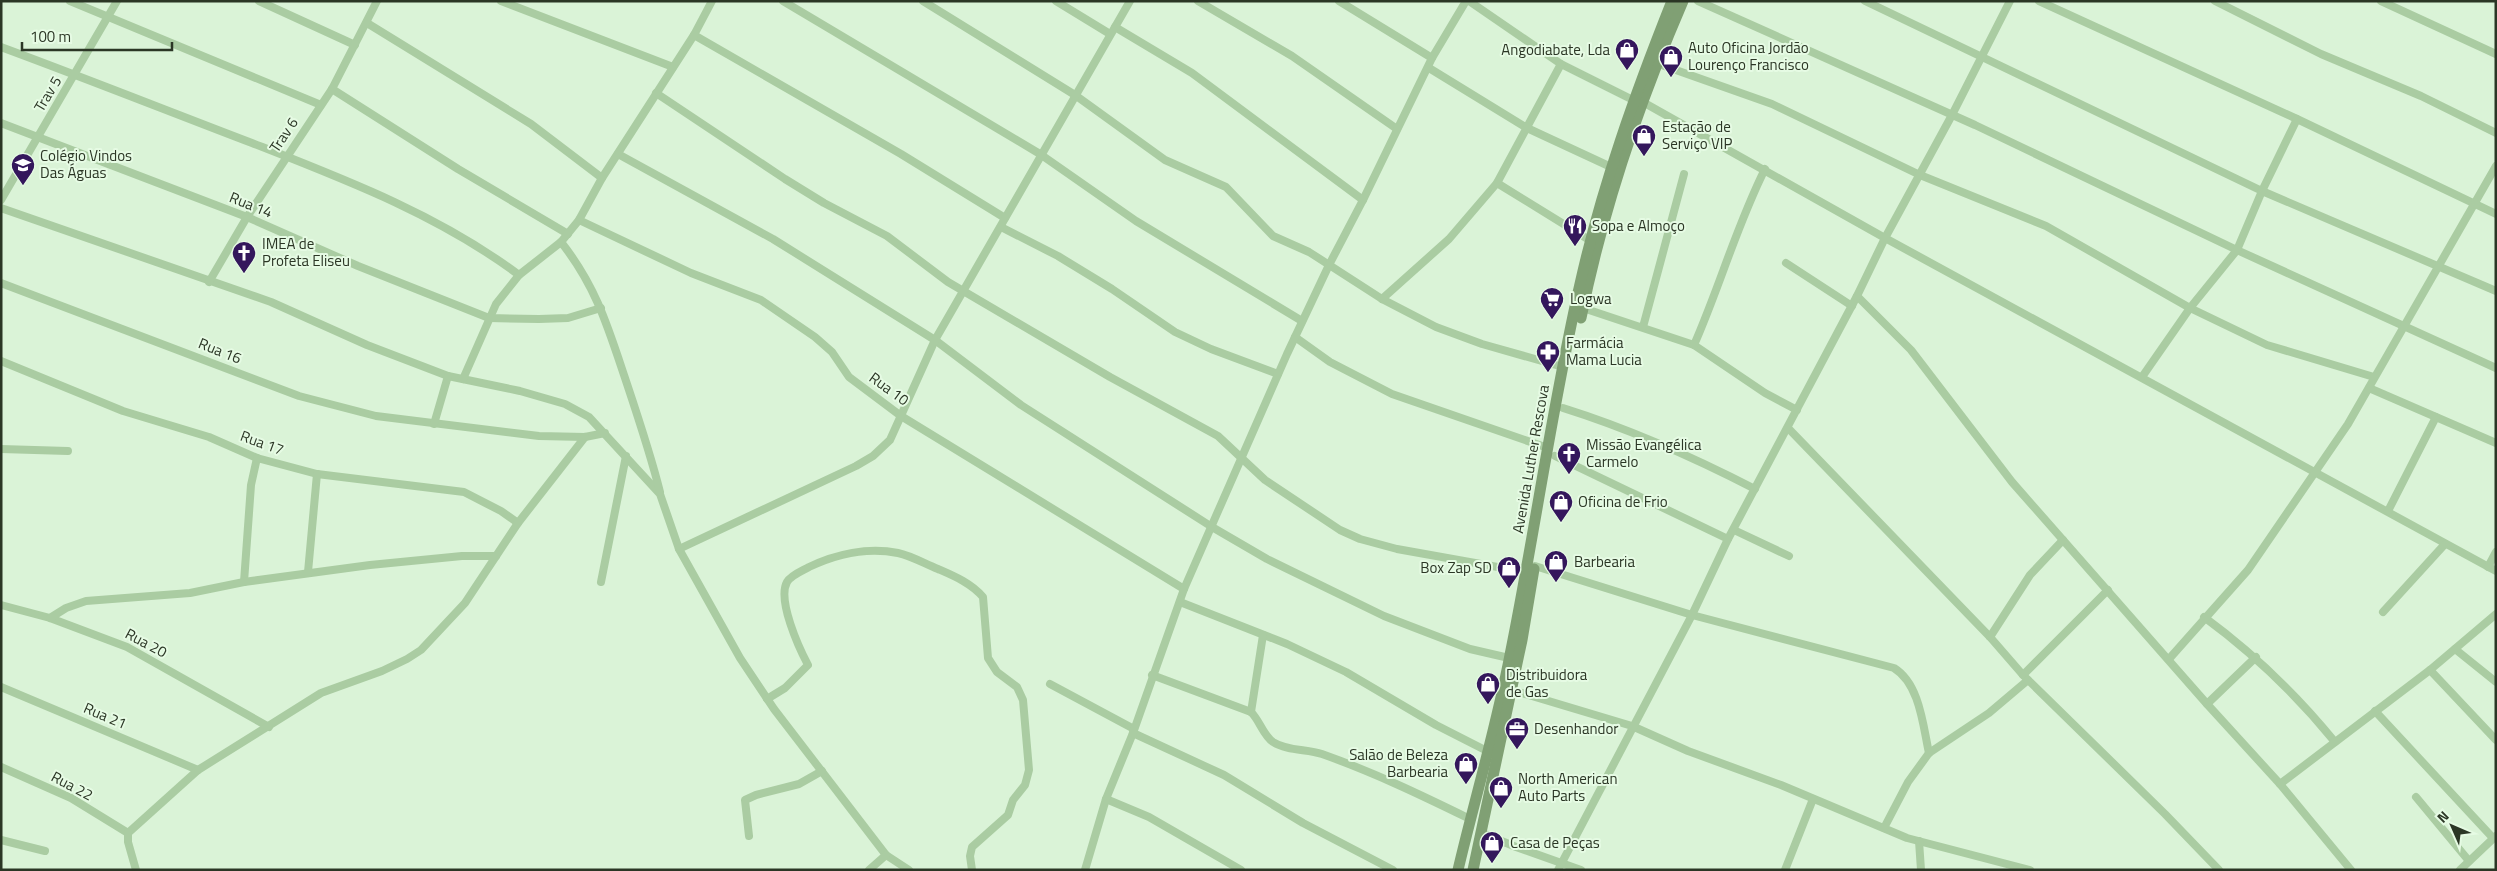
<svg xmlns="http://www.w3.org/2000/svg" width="2497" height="871" font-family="'Titillium Web',sans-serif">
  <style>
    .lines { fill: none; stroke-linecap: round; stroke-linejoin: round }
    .minor { stroke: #aacca2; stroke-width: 8 }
    .secondary { stroke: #80a074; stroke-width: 11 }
    .labels { text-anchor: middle; stroke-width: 4; stroke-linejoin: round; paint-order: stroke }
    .poi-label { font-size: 15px; fill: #2b3625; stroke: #e6fbe4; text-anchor: start }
    .street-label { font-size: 15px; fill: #2b3625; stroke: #e6fbe4 }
  </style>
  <rect width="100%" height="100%" fill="#daf3d7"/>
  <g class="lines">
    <g class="minor">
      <path d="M70 1 321 105"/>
      <path d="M259 1 355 45"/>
      <path d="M501 1 673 67"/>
      <path d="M783 1 1040 154 1136 221 1302 321"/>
      <path d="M923 1 1075 95 1165 160 1226 187 1273 236 1309 252 1382 299 1436 327 1482 344 1563 367"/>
      <path d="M1056 1 1110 34"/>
      <path d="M1198 1 1292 56 1397 129"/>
      <path d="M1339 1 1432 58"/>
      <path d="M1469 1 1561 64 1633 100"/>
      <path d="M1698 1 1975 125 2237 250 2496 368"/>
      <path d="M1865 1 2262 191 2496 291"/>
      <path d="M2039 1 2297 119 2496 214"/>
      <path d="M2215 1 2321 54 2421 96 2496 133"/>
      <path d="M2381 1 2496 54"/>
      <path d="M367 23 531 124 602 178"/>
      <path d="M1115 27 1192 73 1363 200"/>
      <path d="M694 35 901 154 1005 218"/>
      <path d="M1 47C85 78 168 111 252 143 344 179 439 215 519 275"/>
      <path d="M1656 63 1772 104 1920 175 2046 226 2190 308 2267 345 2374 377"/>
      <path d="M1429 68 1527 128 1611 167"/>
      <path d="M332 89 458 169 568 234"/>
      <path d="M656 93 785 179 824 203 887 236 948 282 1110 377 1218 436 1265 480 1340 530 1360 539 1397 549 1526 572"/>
      <path d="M1641 101 1885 238 2496 571"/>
      <path d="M1 123 247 217 358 266 489 318 539 319 568 318 601 308"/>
      <path d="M618 154 773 239 935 340 1021 405 1212 527 1267 559 1384 616 1470 649 1509 658"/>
      <path d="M1497 183 1591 241"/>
      <path d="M1 200 117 1"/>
      <path d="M1 208 271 302 367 345 448 376 520 391 565 404 589 417 660 494 679 549 740 658 774 709 886 855 909 870"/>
      <path d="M579 220 691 273 761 300 815 337 832 352 849 377 901 416 1184 589"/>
      <path d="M1001 227 1058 256 1112 289 1175 332 1211 349 1278 374"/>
      <path d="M561 242C595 285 607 324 624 375 637 414 650 452 660 492"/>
      <path d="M1786 263 1852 306"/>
      <path d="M209 282 247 217 332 89 377 1"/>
      <path d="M1 283 299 396 376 416 539 436 585 437 605 433"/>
      <path d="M1857 296 1911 350 2012 482 2207 704 2280 784 2351 870"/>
      <path d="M1382 299 1449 239 1497 183 1561 64"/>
      <path d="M1583 308 1694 345 1765 393 1797 410"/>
      <path d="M1643 327 1684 174"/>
      <path d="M1295 337 1330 362 1392 394 1548 448"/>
      <path d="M1694 345C1720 286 1736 227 1765 169"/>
      <path d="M1 361 123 411 209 437 257 458 317 474 464 492 501 511 518 523"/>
      <path d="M2142 377 2190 308 2237 250 2262 191 2297 119"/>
      <path d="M463 379 496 304 519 275 561 242 579 220 602 178 694 35 712 1"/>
      <path d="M2369 388 2496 443"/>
      <path d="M1563 408C1630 429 1693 457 1755 489"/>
      <path d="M434 424 448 376"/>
      <path d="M1788 428 1990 637 2023 675 2165 814 2219 870"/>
      <path d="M1 449 68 451"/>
      <path d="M1555 456 1728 539"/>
      <path d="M2388 511 2436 417"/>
      <path d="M1734 530 1789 556"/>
      <path d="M679 549 856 466 873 456 890 440 935 340 1130 1"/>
      <path d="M1535 566 1692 615 1894 668C1920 684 1923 726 1929 753"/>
      <path d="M2488 567 2496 552"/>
      <path d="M308 572 317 474"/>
      <path d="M244 582 251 485 257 458"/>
      <path d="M601 582 626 456"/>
      <path d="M1180 602 1287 644 1346 672 1436 725 1489 752"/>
      <path d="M1 605 50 618 127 647 269 727"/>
      <path d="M2383 612 2445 544"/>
      <path d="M2204 617C2253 653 2296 694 2335 742"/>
      <path d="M50 618 66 608 86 601 190 593 244 582 370 565 462 556H496"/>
      <path d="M1990 637 2030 575 2063 540"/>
      <path d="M2455 649 2496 682"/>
      <path d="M2169 659 2248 570 2348 424 2496 166"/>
      <path d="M2430 670 2496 740"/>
      <path d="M1152 675 1251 712C1260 721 1263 735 1273 742 1287 751 1307 749 1322 754 1373 772 1421 795 1470 819"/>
      <path d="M2023 675 2108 590"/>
      <path d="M1050 684 1134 729"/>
      <path d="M1 687 198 770"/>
      <path d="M1512 690 1632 726 1688 751 1781 785 1907 838 2030 870"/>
      <path d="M767 699 785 688 808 665C799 648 777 600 787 582 791 575 802 571 809 567 836 554 868 547 898 553 912 556 925 564 938 569 954 576 971 583 983 597L988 658 997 672 1017 687 1023 700 1029 770 1025 785 1013 800 1008 815 972 847 970 856 972 870"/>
      <path d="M2207 704 2256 657"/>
      <path d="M2375 711 2493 838"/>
      <path d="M1251 712 1263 635"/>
      <path d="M1133 733 1224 775 1303 823 1393 870"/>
      <path d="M1 767 71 798 128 833"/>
      <path d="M2280 784 2430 670 2496 614"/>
      <path d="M2416 797 2469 861"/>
      <path d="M1106 799 1149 817 1241 870"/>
      <path d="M1884 828 1908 782 1929 753 1989 713 2028 680"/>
      <path d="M1480 832 1516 847 1581 870"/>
      <path d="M749 836 745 800 756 795 799 784 822 771"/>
      <path d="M1 840 45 851"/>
      <path d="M1919 841 1921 870"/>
      <path d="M136 870 128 842V833L198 770 321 693 382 671 407 659 421 650 465 603 518 523 585 437"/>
      <path d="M869 870 886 855"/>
      <path d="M1085 870 1106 799 1133 733 1184 589 1219 509 1287 354 1329 265 1363 200 1432 58 1466 1"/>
      <path d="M1558 870 1692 615 1728 539 1857 296 1885 238 1952 115 2010 1"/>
      <path d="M1785 870 1813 799"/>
      <path d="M2460 870 2496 836"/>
    </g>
    <g class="secondary">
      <path d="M1581 318C1603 208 1639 103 1683 1"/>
      <path d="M1458 870C1475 798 1496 728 1510 655 1535 532 1552 406 1580 284 1602 186 1635 94 1672 1"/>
      <path d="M1473 870 1522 640 1534 569"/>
    </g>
  </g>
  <defs>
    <g id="shop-pin" transform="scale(1.25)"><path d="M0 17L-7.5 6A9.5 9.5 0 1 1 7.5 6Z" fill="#34175c" stroke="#e6fbe4"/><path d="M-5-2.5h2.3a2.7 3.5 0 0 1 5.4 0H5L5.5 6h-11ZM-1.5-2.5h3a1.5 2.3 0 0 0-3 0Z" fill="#fff"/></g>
    <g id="school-pin" transform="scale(1.25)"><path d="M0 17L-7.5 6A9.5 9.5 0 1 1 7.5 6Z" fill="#34175c" stroke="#e6fbe4"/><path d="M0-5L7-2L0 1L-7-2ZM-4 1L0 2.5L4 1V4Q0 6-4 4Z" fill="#fff"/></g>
    <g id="restaurant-pin" transform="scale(1.25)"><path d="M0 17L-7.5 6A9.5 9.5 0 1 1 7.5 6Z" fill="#34175c" stroke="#e6fbe4"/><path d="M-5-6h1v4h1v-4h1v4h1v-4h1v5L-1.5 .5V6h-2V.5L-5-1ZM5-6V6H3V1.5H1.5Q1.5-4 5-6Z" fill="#fff"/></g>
    <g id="church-pin" transform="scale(1.25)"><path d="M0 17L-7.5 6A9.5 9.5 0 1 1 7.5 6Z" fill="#34175c" stroke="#e6fbe4"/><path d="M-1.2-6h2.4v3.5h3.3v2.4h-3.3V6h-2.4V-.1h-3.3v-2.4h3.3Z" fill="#fff"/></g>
    <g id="supermarket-pin" transform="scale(1.25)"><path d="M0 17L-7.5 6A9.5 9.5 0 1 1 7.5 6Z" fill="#34175c" stroke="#e6fbe4"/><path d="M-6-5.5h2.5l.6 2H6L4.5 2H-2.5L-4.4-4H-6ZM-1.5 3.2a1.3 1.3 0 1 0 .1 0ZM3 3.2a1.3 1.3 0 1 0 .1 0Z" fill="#fff"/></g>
    <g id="pharmacy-pin" transform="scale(1.25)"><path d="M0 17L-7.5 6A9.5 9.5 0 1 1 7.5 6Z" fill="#34175c" stroke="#e6fbe4"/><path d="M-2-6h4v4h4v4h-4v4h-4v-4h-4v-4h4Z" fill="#fff"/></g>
    <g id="office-pin" transform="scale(1.25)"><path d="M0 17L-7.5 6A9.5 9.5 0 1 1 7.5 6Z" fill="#34175c" stroke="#e6fbe4"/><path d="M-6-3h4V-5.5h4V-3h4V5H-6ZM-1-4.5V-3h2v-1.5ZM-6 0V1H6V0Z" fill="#fff"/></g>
  </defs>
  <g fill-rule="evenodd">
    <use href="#shop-pin" x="1627" y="50"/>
    <use href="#shop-pin" x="1671" y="57"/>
    <use href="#shop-pin" x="1644" y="136"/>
    <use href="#school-pin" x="23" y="165"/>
    <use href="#restaurant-pin" x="1575" y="226"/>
    <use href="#church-pin" x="244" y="253"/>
    <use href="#supermarket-pin" x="1552" y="299"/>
    <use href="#pharmacy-pin" x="1548" y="352"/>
    <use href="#church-pin" x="1569" y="454"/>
    <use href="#shop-pin" x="1561" y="502"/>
    <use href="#shop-pin" x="1556" y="562"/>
    <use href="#shop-pin" x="1509" y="568"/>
    <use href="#shop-pin" x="1488" y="684"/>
    <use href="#office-pin" x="1517" y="729"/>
    <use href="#shop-pin" x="1466" y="764"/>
    <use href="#shop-pin" x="1501" y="788"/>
    <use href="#shop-pin" x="1492" y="843"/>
  </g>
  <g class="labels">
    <g class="poi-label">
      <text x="1688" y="53">Auto Oficina Jordão<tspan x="1688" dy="17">Lourenço Francisco</tspan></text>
      <text x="1610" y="55" text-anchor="end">Angodiabate, Lda</text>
      <text x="1662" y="132">Estação de<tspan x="1662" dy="17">Serviço VIP</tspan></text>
      <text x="40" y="161">Colégio Vindos<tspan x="40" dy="17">Das Águas</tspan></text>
      <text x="1592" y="231">Sopa e Almoço</text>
      <text x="262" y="249">IMEA de<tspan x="262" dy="17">Profeta Eliseu</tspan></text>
      <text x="1570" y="304">Logwa</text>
      <text x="1566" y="348">Farmácia<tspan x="1566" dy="17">Mama Lucia</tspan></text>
      <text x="1586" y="450">Missão Evangélica<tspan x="1586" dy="17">Carmelo</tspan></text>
      <text x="1578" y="507">Oficina de Frio</text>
      <text x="1574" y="567">Barbearia</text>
      <text x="1492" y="573" text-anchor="end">Box Zap SD</text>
      <text x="1506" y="680">Distribuidora<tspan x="1506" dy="17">de Gas</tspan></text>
      <text x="1534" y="734">Desenhandor</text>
      <text x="1448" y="760" text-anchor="end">Salão de Beleza<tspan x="1448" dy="17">Barbearia</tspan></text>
      <text x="1518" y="784">North American<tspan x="1518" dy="17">Auto Parts</tspan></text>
      <text x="1510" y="848">Casa de Peças</text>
    </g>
    <g class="street-label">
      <text transform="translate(48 94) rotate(-59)" y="5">Trav 5</text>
      <text transform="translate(284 135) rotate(-56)" y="5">Trav 6</text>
      <text transform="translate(251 205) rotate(22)" y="5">Rua 14</text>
      <text transform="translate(220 351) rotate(22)" y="5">Rua 16</text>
      <text transform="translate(889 389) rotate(36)" y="5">Rua 10</text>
      <text transform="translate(262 443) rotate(20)" y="5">Rua 17</text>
      <text transform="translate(1531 459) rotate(-80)" y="5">Avenida Luther Rescova</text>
      <text transform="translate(146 643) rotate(28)" y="5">Rua 20</text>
      <text transform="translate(105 716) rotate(23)" y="5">Rua 21</text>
      <text transform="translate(72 786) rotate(28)" y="5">Rua 22</text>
    </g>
  </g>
  <rect width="2497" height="871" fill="none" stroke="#2b3625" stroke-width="5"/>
  <g transform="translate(2452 826) rotate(315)" stroke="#e6fbe4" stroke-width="4" paint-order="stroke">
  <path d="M0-4L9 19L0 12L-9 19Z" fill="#2b3625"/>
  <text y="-8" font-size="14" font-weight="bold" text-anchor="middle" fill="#2b3625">N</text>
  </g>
  <path d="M22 42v8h150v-8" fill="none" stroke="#2b3625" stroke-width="2.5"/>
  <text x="30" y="42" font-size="15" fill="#2b3625" stroke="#e6fbe4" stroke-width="4" paint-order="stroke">100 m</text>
</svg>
